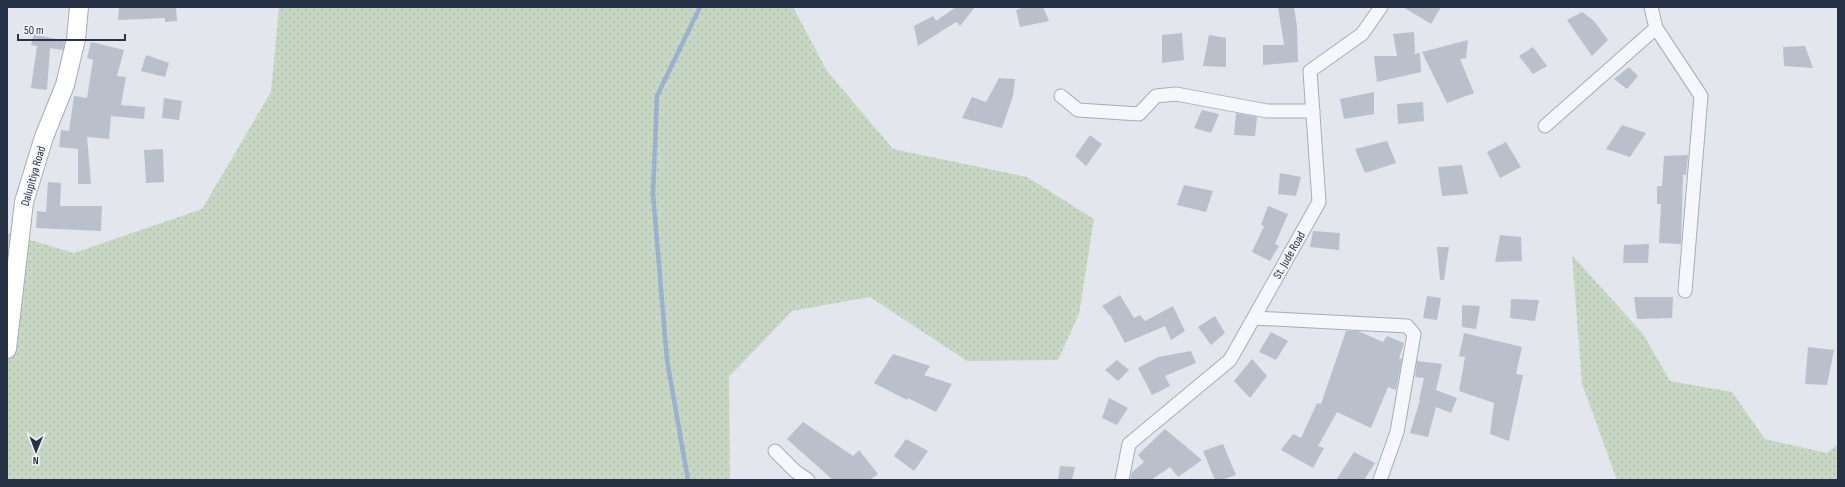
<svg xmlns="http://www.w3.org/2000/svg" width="1845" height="487" font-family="'Sofia Sans Condensed',sans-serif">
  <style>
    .grass { fill: url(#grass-dots) }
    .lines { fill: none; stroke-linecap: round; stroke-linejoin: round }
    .stream { stroke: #9ab2d0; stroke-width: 4.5 }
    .building { fill: #b9bfcb }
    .street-casing { stroke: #a7acb7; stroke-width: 15 }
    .secondary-casing { stroke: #a7acb7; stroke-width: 20 }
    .street { stroke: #f6f7fa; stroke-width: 13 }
    .secondary { stroke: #fff; stroke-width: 18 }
    .labels { text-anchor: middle; stroke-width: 3; stroke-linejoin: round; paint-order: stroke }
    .street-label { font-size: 12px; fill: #283247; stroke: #f3f5f9 }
  </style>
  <defs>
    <pattern id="grass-dots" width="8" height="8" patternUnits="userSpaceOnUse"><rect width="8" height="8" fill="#c7d7c3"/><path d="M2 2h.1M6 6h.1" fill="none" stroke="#abb9a9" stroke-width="1.8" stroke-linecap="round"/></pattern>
  </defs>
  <rect width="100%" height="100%" fill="#e3e6ec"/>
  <g class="grass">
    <path d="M279 7H793L827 71 893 149 1027 177 1094 219 1079 314 1058 360 967 361 870 297 792 311 729 377 730 480H7V233L74 253 202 209 271 92Z"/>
    <path d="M1572 255 1643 334 1670 381 1732 392 1765 439 1827 453 1838 444V480H1617L1582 384Z"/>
  </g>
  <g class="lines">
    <path class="stream" d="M688 480 667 360 653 194 657 96 700 7"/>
  </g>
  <g class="building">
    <path d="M119 7H176L177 21 165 22V18L118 20Z"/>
    <path d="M956 7H975L960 26 956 22 918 46 914 26 933 16 936 21Z"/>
    <path d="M1024 7H1043L1049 21 1020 27 1016 10Z"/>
    <path d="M1278 7H1294L1297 27 1298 62 1263 65V45H1284Z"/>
    <path d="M1403 7H1441L1431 24Z"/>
    <path d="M1582 12 1594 21 1608 40 1592 56 1567 20Z"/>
    <path d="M1414 32 1415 52 1414 54 1420 53 1421 72 1377 82 1374 56H1397L1393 34Z"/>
    <path d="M1182 33 1184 60 1162 63V35Z"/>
    <path d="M34 34 65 41 63 50 50 48 47 90 31 88 37 46 31 45Z"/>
    <path d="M1209 35 1226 38V67L1203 66Z"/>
    <path d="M1468 40 1466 58 1460 59 1474 93 1447 103 1422 52Z"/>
    <path d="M91 42 124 50 117 76 126 77 121 105 145 107 144 119 111 116 109 139 87 137 91 184H78V149L59 147 61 130 69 131 74 96 87 98 93 60 87 58Z"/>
    <path d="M1805 46 1813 68 1784 66 1783 47Z"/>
    <path d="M1533 47 1547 66 1533 74 1519 56Z"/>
    <path d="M146 55 169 63 165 77 141 71Z"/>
    <path d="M1629 67 1638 76 1627 89 1614 79Z"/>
    <path d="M999 78 1015 79 1013 96 1002 128 962 118 972 97 986 102Z"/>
    <path d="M1374 92V114L1344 119 1340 99Z"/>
    <path d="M164 98 182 101 179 120 162 118Z"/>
    <path d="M1423 102 1424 121 1398 124 1397 104Z"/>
    <path d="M1202 110 1219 114 1211 133 1194 128Z"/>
    <path d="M1236 113 1257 117 1255 136 1234 135Z"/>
    <path d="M1622 125 1646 133 1630 157 1606 149Z"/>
    <path d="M1090 135 1102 144 1086 166 1075 156Z"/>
    <path d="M1387 141 1396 163 1365 173 1355 149Z"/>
    <path d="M1506 142 1521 167 1500 178 1487 152Z"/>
    <path d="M163 149 164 182 146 183 144 150Z"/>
    <path d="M1688 155 1686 175H1683L1681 244 1659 243 1661 204H1657V186H1662L1664 156Z"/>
    <path d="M1462 165 1468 194 1442 196 1438 167Z"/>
    <path d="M1280 173 1301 177 1296 196 1278 194Z"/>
    <path d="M48 182 61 183 60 206H102L101 231 36 228 37 211 46 212Z"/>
    <path d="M1184 185 1213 191 1206 212 1177 205Z"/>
    <path d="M1268 206 1288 214 1275 244 1279 246 1270 261 1252 252 1264 226 1261 225Z"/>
    <path d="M1313 231 1340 233 1339 250 1310 247Z"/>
    <path d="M1500 235 1521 237 1522 261 1495 262Z"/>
    <path d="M1649 244 1648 263H1623L1624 245Z"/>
    <path d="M1437 247H1449L1444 280H1440Z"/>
    <path d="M1120 295 1134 318 1140 315 1145 321 1173 306 1185 331 1171 340 1165 326 1125 343 1110 315H1109L1102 306Z"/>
    <path d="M1427 296 1441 298 1437 320 1423 318Z"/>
    <path d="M1634 297H1673L1672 318 1637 319Z"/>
    <path d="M1511 299 1539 300 1535 321 1510 318Z"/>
    <path d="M1462 305 1480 306 1476 329 1462 327Z"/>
    <path d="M1215 316 1225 333 1211 345 1198 327Z"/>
    <path d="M1346 331H1358L1383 342 1387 336 1404 343 1399 359H1402L1396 390 1388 387 1371 428 1337 412 1318 446 1324 448 1313 468 1281 450 1293 434 1301 438 1317 403 1321 404Z"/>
    <path d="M1271 332 1288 341 1276 360 1259 352Z"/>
    <path d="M1464 333 1522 347 1516 374 1523 375 1509 441 1490 434 1494 403 1459 391 1465 357 1459 356Z"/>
    <path d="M1808 347 1834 350 1827 385 1805 384Z"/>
    <path d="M1191 351 1196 363 1165 376 1170 386 1152 395 1138 368 1158 357Z"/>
    <path d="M893 354 930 366 924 375 952 384 936 412 908 398 907 400 874 383Z"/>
    <path d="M1252 359 1267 376 1250 398 1234 381Z"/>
    <path d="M1117 360 1129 370 1118 381 1105 370Z"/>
    <path d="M1417 361 1442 364 1436 390 1457 398 1451 413 1436 407 1428 437 1410 433 1420 400H1419L1424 378 1415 377Z"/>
    <path d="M1109 398 1128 408 1117 425 1102 418Z"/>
    <path d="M803 422 853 456 859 450 878 474 870 480H833L787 439Z"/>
    <path d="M1165 429 1202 460 1178 477 1170 467 1151 480H1130L1132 472 1144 462 1138 455Z"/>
    <path d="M906 439 928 451 914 471 894 456Z"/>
    <path d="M1223 444 1236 475 1221 480H1215L1203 451Z"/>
    <path d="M1354 452 1375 463 1364 480H1336Z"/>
    <path d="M1060 466 1075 467 1072 480H1058Z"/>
  </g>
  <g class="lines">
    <g class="street-casing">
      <g id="street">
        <path d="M1651 7 1656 28 1701 96 1685 291"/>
        <path d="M1061 96 1078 110 1139 114 1156 96 1176 94 1267 111H1313"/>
        <path d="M1545 126 1656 28"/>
        <path d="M1254 318 1407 326 1414 334 1397 432 1380 480"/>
        <path d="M775 451 795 471 808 480"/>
        <path d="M1122 480 1129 444 1230 360 1319 202 1310 71 1362 34 1381 7"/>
      </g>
    </g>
    <g class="secondary-casing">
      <path id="secondary" d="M7 349 24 202 44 137 65 85 76 39 79 7"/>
    </g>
    <use href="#street" class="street"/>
    <use href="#secondary" class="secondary"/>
  </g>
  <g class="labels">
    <g class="street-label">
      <text transform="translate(33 176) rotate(-74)" y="4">Dalupitiya Road</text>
      <text transform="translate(1289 255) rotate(-60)" y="4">St. Jude Road</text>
    </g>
  </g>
  <rect width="1845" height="487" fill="none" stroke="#283247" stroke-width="16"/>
  <g transform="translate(36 451) rotate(181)" stroke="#f3f5f9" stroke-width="3" paint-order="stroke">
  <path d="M0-3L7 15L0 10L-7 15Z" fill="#283247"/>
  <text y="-6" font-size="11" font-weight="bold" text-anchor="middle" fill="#283247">N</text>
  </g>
  <path d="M18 34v6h107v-6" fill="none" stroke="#283247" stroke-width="2"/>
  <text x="24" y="34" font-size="12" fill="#283247" stroke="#f3f5f9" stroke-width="3" paint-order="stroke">50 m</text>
</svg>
